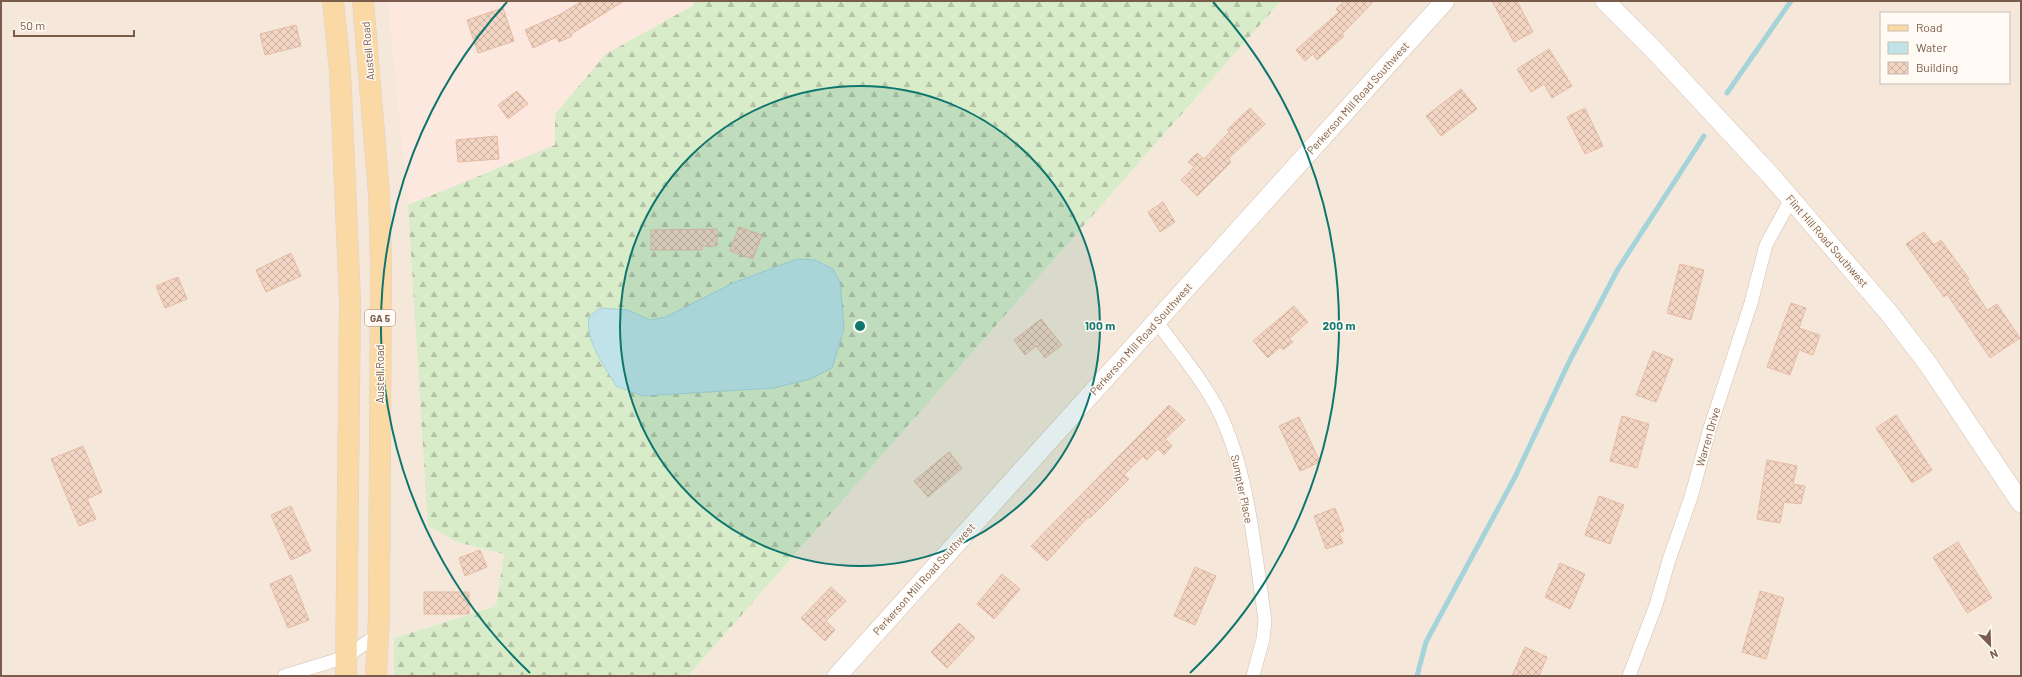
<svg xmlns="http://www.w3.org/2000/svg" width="2022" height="677" font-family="Barlow,sans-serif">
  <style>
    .residential { fill: #f5e8da; fill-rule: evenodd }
    .commercial { fill: #fde8e0 }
    .forest { fill: url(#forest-firs) }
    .water { fill: #bfe3e8; stroke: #a5d3da }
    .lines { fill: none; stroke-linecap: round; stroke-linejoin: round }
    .stream { stroke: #a5d3da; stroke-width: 5 }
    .building { fill: url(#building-cross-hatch); stroke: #e6bba3 }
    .street-casing { stroke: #d1beb0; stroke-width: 14 }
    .secondary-casing { stroke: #d6c0b0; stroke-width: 20 }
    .primary-casing { stroke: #dad1cd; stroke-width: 22 }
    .street { stroke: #fff; stroke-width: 13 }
    .secondary { stroke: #fff; stroke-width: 19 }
    .primary { stroke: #fbd9a5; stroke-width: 21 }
    .ring { fill: none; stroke: #0f766e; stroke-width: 2 }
    .labels { text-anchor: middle; stroke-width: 3; stroke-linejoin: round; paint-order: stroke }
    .shield { fill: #fffaf3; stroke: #a28b7f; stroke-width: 1 }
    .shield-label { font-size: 10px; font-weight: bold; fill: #7a5c4d }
    .street-label { font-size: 11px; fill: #7a5c4d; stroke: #fffaf3 }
    .centre { fill: #0f766e; stroke: #fffaf3; stroke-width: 2 }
    .ring-label { font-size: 12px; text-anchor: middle; font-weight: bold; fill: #0f766e; stroke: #fffaf3; stroke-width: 3; stroke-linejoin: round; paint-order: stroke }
  </style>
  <defs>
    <pattern id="forest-firs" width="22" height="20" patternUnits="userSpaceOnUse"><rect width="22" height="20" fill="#d8ecc9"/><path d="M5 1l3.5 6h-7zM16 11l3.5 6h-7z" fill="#b4c2a5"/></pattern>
    <pattern id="building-cross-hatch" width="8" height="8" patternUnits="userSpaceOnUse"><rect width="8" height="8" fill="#f3d5c3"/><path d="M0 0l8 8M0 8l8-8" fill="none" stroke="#cab0a1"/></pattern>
  </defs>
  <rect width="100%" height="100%" fill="#fdf6ec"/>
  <g class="residential">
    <path d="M1 1H693L457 542 504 554 496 606 394 638V676H1Z"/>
    <path d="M1281 1H2021V676H688ZM1881 13H2009V83H1881Z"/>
  </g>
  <path class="commercial" d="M388 1H693L694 5 606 54 555 114V145L408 205Z"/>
  <path class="forest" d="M693 1H1281L688 676H394V638L496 606 504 554 457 542 428 526 408 205 555 145V114L606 54 694 5Z"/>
  <path class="water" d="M797 259 815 260 833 269 840 282 844 329 832 368 810 379 774 388 643 396 616 386C605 366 585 342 589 317L600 308 628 310 650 320 666 317 733 283Z"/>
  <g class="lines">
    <g class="stream">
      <path d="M1727 93 1791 1"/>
      <path d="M1417 676 1426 642 1515 477 1569 362 1618 269 1704 136"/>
    </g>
  </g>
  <g class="building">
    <path d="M582 1H624L571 34 572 36 559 42 557 37 533 48 525 30 561 14Z"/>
    <path d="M1344 1H1374L1342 34 1344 36 1317 60 1313 54 1305 61 1296 50 1339 12 1336 9Z"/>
    <path d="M1492 1H1517L1533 32 1514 42Z"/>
    <path d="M503 8 514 41 478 53 467 20Z"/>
    <path d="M296 25 301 46 265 55 260 34Z"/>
    <path d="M1549 49 1572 86 1552 98 1544 84 1531 92 1517 69Z"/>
    <path d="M1461 89 1477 109 1441 136 1426 116Z"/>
    <path d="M517 91 528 104 508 119 498 105Z"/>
    <path d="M1250 108 1265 124 1228 159 1231 162 1197 196 1181 180 1194 167 1188 162 1197 153 1204 159 1229 132 1227 130Z"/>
    <path d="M1585 108 1603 146 1585 154 1567 117Z"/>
    <path d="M497 136 499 159 458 162 456 140Z"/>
    <path d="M1163 202 1175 222 1160 232 1148 212Z"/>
    <path d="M739 227 762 235 753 259 730 251Z"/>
    <path d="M717 229V246H702V250H651V230Z"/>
    <path d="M1924 232 1934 245 1941 240 1969 279 1967 280 1987 310 1997 304 2020 338 1990 358 1947 294 1944 297 1906 244Z"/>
    <path d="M291 253 301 276 266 292 256 270Z"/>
    <path d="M1680 264 1704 270 1691 320 1667 313Z"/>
    <path d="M178 277 187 299 165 308 156 286Z"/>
    <path d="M1791 303 1806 308 1799 328 1820 335 1813 355 1799 350 1790 375 1767 367Z"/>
    <path d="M1294 306 1308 322 1289 339 1293 342 1283 350 1280 347 1268 358 1253 341Z"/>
    <path d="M1041 319 1062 345 1045 358 1036 346 1025 355 1014 340Z"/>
    <path d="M1653 351 1673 359 1656 402 1636 395Z"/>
    <path d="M1169 405 1185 420 1165 439 1172 446 1164 455 1158 449 1147 460 1143 456 1124 475 1129 479 1090 518 1088 517 1047 561 1031 546Z"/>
    <path d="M1896 415 1932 470 1912 483 1876 428Z"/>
    <path d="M1622 416 1649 424 1637 468 1610 461Z"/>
    <path d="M1299 417 1320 462 1300 471 1279 426Z"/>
    <path d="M83 446 102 492 87 499 96 519 79 526 51 459Z"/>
    <path d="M949 452 962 468 928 497 914 481Z"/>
    <path d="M1767 460 1797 466 1793 484 1805 486 1801 504 1784 502 1780 523 1757 519Z"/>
    <path d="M1599 496 1624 505 1610 544 1585 535Z"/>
    <path d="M291 506 311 551 291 560 271 515Z"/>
    <path d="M1335 508 1344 531 1339 533 1343 543 1326 549 1314 516Z"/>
    <path d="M1958 542 1992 598 1967 613 1933 557Z"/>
    <path d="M480 550 487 567 465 576 459 558Z"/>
    <path d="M1560 563 1585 574 1570 609 1545 597Z"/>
    <path d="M1195 567 1216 576 1195 625 1174 616Z"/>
    <path d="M1002 574 1020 589 994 619 977 604Z"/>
    <path d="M291 575 309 620 288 628 270 584Z"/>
    <path d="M831 587 846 601 826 621 835 630 825 641 801 618Z"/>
    <path d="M1760 591 1784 598 1766 659 1742 652Z"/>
    <rect x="424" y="592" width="45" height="22"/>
    <path d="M959 623 975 638 947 668 931 652Z"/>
    <path d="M1525 647 1547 657 1539 676H1512Z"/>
  </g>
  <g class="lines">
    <g class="street-casing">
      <g id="street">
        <path d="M1157 322C1178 351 1203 380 1219 412 1249 473 1255 554 1265 620L1263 639 1253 676"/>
        <path d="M284 676 346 657 377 635"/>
        <path d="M1629 676 1656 605 1669 560 1691 497 1710 428 1751 303 1766 245 1791 199"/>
      </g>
    </g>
    <g class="secondary-casing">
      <g id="secondary">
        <path d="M1605 1 1654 50 1772 177 1889 313 1928 364 2021 503"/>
        <path d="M837 676 1445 1"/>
      </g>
    </g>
    <g class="primary-casing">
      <g id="primary">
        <path d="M333 1 340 71 350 300 346 676"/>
        <path d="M363 1 379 193 381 265 379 617 376 676"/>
      </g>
    </g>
    <use href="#street" class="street"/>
    <use href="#secondary" class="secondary"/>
    <use href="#primary" class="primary"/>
  </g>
  <circle cx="860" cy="326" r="240" fill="#0f766e" fill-opacity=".12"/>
  <g class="ring">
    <circle cx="860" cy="326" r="240"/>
    <path d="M530 673A479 479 0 0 1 507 2M1213 2A479 479 0 0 1 1190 673"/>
  </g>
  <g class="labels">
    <rect class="shield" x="365" y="310" width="30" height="16" rx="3"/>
    <g class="shield-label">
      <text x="380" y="322">GA 5</text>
    </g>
    <g class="street-label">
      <text transform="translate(368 51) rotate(-95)" y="4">Austell Road</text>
      <text transform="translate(1358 98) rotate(-48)" y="4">Perkerson Mill Road Southwest</text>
      <text transform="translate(1827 241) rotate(49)" y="4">Flint Hill Road Southwest</text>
      <text transform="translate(1141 339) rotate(-48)" y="4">Perkerson Mill Road Southwest</text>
      <text transform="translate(380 374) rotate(-90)" y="4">Austell Road</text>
      <text transform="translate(1708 437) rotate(-74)" y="4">Warren Drive</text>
      <text transform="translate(1242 489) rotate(78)" y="4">Sumpter Place</text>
      <text transform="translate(924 579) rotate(-48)" y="4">Perkerson Mill Road Southwest</text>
    </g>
  </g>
  <circle cx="860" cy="326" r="6" class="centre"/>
  <g class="ring-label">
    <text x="1100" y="330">100 m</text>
    <text x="1339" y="330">200 m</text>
  </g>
  <rect width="2022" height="677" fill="none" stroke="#7a5c4d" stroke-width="4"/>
  <rect x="1880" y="12" width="130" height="72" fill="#fffaf3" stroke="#cabbb1"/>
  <rect x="1888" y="25" width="20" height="6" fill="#fbd9a5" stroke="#cabbb1"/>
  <text x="1916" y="32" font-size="12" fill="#7a5c4d">Road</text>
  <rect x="1888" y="42" width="20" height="12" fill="#bfe3e8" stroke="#cabbb1"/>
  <text x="1916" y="52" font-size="12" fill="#7a5c4d">Water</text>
  <rect x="1888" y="62" width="20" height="12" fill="url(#building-cross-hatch)" stroke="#cabbb1"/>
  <text x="1916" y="72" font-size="12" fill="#7a5c4d">Building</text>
  <g transform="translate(1990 645) rotate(157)" stroke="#fffaf3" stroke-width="3" paint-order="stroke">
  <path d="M0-3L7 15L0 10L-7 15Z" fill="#7a5c4d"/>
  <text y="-6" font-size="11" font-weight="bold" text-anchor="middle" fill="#7a5c4d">N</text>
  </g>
  <path d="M14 30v6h120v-6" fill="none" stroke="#7a5c4d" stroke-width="2"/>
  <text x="20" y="30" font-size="12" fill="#7a5c4d" stroke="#fffaf3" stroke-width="3" paint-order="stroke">50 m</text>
</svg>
